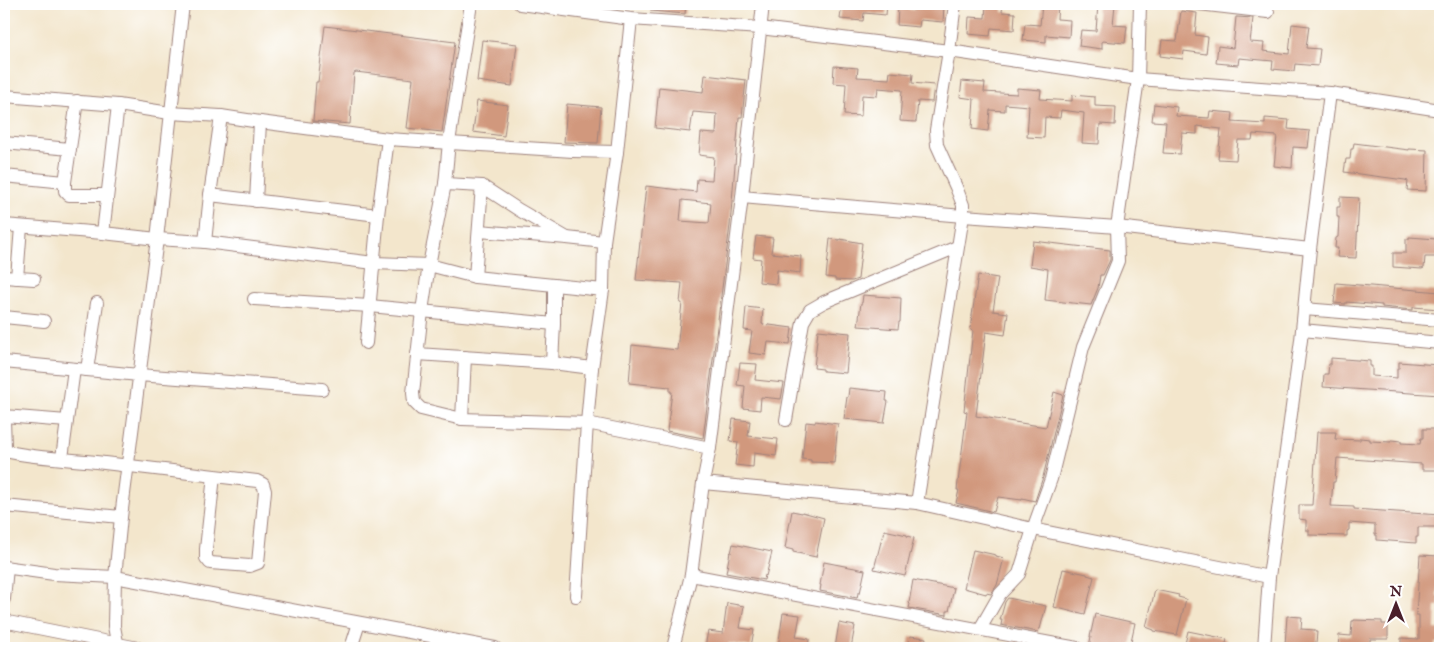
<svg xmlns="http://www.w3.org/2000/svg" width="1444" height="652" font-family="'IM FELL English',serif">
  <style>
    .building { fill: #d1987d; fill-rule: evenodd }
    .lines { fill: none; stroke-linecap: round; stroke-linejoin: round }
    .minor-casing { stroke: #9e827c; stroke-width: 14 }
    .minor { stroke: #fff; stroke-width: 12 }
  </style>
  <rect width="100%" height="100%" fill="#fff"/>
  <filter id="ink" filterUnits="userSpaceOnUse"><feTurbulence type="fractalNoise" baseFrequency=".02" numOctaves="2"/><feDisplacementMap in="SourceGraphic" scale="10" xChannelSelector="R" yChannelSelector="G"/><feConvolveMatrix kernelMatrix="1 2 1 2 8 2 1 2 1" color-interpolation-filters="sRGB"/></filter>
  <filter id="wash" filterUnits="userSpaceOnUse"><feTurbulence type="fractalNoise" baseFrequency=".0096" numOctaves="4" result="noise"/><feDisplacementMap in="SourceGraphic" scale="20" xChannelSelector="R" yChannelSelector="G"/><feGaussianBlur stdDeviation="1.12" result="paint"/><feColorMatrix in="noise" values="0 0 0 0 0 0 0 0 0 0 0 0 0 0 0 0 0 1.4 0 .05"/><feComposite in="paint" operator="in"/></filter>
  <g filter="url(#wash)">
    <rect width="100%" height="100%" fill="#f3e6cc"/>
    <g id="blocks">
      <g class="building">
        <path d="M652 4H686L685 14 651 11Z"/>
        <path d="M842 4H887L886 15 864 13 863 21 840 19Z"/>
        <path d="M914 4 944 5 943 22 920 20 919 27 897 25 898 8 914 10Z"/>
        <path d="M986 4H1003L1002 12 1015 13 1014 30 991 28 990 36 968 34 969 17 985 18Z"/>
        <path d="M1042 4H1058L1057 19 1070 20 1069 37 1046 35V42L1023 40 1025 24 1040 25Z"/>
        <path d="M1098 4H1115L1113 25 1127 26 1125 43 1102 41V49L1079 46 1081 30 1096 31Z"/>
        <path d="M1181 11 1197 13 1195 35 1208 37 1206 54 1184 51 1183 59 1160 56 1162 40 1177 41Z"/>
        <path d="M1236 17 1253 18 1250 42 1264 43 1263 51 1289 54 1292 24 1309 26 1306 48 1320 49 1318 66 1295 64 1294 71 1272 69 1273 61 1239 58 1238 65 1216 63 1218 46 1233 48Z"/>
        <path d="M325 26 455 42 442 132 407 128 413 79 356 72 354 73 350 124 313 121 316 82H318Z"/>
        <path d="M482 40 517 44 512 86 477 81Z"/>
        <path d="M834 66 858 68 857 77 889 79 890 72 913 74 912 83 934 85 932 102 918 101 916 122 900 121 902 90 878 88 877 96 862 95 861 116 844 115 846 84 833 83Z"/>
        <path d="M705 75 746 80 742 117H739L730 225 703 438 667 431 672 392H670V387L629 383 632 345 677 350 682 303H680L682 283 636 280 646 186 696 192 697 179 712 180 714 157 699 155 701 133 716 134 717 114 693 112 690 132 655 128 659 87 703 92ZM682 200 711 203 709 223 680 221Z"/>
        <path d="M962 81 985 83 984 92 1017 94V88L1041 90 1040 99 1072 101V95L1095 97V106L1116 107 1115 125 1100 124 1099 144 1082 143 1084 113 1061 110 1060 118 1045 117 1044 138 1027 137 1029 106 1005 104V111L990 110 988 131 972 129 974 99 960 97Z"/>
        <path d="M477 101 508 105 504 136 473 132Z"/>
        <path d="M567 104 601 107 598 143 564 142Z"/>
        <path d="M1154 104 1177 107 1176 116 1209 118 1210 111 1233 113 1232 122 1265 124V118L1289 120 1288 129 1310 131 1308 148 1293 147 1292 168 1274 166 1277 136 1253 134 1252 140H1238L1236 160 1218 159 1221 129 1197 126V134L1182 133 1180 154 1163 153 1166 122 1152 121Z"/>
        <path d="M1354 143 1409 150V149L1427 150 1426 191 1407 190 1408 181 1405 180 1344 172 1346 159H1350L1351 149H1353Z"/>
        <path d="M1340 197 1359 198 1356 258 1337 257 1338 248H1335L1336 238 1338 237 1339 217H1337V207H1340Z"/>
        <path d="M756 236 773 238 771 253 801 256 800 273 777 270 776 284 759 282 761 259 753 258Z"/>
        <path d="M1409 237 1437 239V242H1440V257H1425L1424 268 1422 269 1393 267V253H1406V239H1409Z"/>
        <path d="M830 239 840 240V239L862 243 858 279 852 281 835 280V278L826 277Z"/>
        <path d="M1033 241 1110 250V260L1103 275H1100L1098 288 1091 305 1045 300 1048 269 1030 266Z"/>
        <path d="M978 275 998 278 993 311 1008 313 1005 335 986 332 976 416 1046 427 1054 392 1063 395 1043 477 1035 501 1022 498V500L998 497 994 512 956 503 959 490H957L967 412 964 411 973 330 970 329Z"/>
        <path d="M1336 283 1440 292V309L1413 307V310L1382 307V305L1346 302V304L1334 303Z"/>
        <path d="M863 295 901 298 900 322H899L898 329 858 326 861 303H862Z"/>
        <path d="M746 307 763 309 762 324 792 328 790 344 768 342 766 355 749 353 752 331 744 330Z"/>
        <path d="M818 330 850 333 846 373 823 371V369L814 368Z"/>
        <path d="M1331 358 1370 361V366H1372V376L1397 378V368H1399V362L1438 365V370H1440V395L1323 387 1324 374H1328L1329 364H1331Z"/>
        <path d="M740 363 757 364 755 380 784 383 781 399 761 397 760 410 743 408 745 386 737 385Z"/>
        <path d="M849 388 887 392 886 401H888L884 423 844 419 847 397H848Z"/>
        <path d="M733 419 750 421 748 436 778 439 776 456 754 453 753 467 735 465 738 442 730 441Z"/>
        <path d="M815 421 838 424 834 463 811 462V460L802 459 806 422 815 423Z"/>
        <path d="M1423 429H1440V470H1422V464L1337 458 1335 482H1333L1331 506 1354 507V509L1440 515V527H1418V537H1416V543L1377 540V535H1375V525L1349 523V530L1347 531V536L1309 535V530H1306V520L1299 519V505H1312L1317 432H1336L1335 439 1360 440V438L1370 439V441L1391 442V440L1401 441V443L1420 444 1421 438H1423Z"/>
        <path d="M792 511 802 513V512L824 518 816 557 793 552V550L785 548Z"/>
        <path d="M884 530 907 535V536L914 538 905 576 874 569Z"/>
        <path d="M733 544 772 552 766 576 765 575 764 580 726 573 730 552 731 553Z"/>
        <path d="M973 550 996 555V556L1004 558 997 585 991 594 986 593V594L964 588Z"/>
        <path d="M1420 555 1439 556 1438 565H1440V576H1438L1437 596H1439V606H1436L1435 629H1440V642H1435V648H1401V638L1419 639V615H1416Z"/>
        <path d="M824 562 865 570 860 593H858L857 598 820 591 821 585H820Z"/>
        <path d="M1063 569 1087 574V575L1094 577 1085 614 1077 612V613L1054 607Z"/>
        <path d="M913 580 954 588 949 611H947V615L909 608 910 604 909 603Z"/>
        <path d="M1155 590 1179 595 1178 597 1186 599 1177 635 1154 631V630L1146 627Z"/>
        <path d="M1008 598 1046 606 1040 629H1039L1038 632 1001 625 1002 620H1000L1005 602Z"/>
        <path d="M727 603 744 606 740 628 754 630 751 647 729 643 728 648 705 647 708 631 723 633Z"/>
        <path d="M783 613 800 615 796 637 809 639 808 648H778Z"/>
        <path d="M1095 614 1135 623 1130 646H1128V648H1102L1089 646 1091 637H1090Z"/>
        <path d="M1287 616 1302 617 1301 629 1315 630V632H1317L1316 643H1314V648L1286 647V645H1285Z"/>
        <path d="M1354 620 1382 621V624H1388V639H1370V648H1338L1339 635 1351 636 1352 621H1354Z"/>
        <path d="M839 623 855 626 851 648H835Z"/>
        <path d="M1188 631 1227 639 1225 648H1184Z"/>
        <path d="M910 636 926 638 924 648H908Z"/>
      </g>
    </g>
  </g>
  <g filter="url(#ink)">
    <use href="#blocks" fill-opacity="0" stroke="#9e827c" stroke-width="1"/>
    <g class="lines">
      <g class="minor-casing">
        <g id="minor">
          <path d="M471 4 449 142 445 184 429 265 422 311 413 393 414 402 421 409 462 419 587 423 710 448"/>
          <path d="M520 4 631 19 760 28 949 51 1138 79 1330 93 1440 110"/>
          <path d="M1199 4 1268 12"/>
          <path d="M4 96 118 105 170 113 221 116 260 122 388 139 573 151 617 152"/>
          <path d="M77 101 65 182V191L69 195H107"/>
          <path d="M4 143 70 149"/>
          <path d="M4 176 65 182"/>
          <path d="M445 184 482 186 519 210 567 238"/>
          <path d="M210 195 378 215"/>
          <path d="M742 197 963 216 1117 227 1310 249"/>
          <path d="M256 201 260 122"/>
          <path d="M4 225 103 233 157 239 205 242 374 263 429 265 475 277 603 290"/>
          <path d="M479 231 567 238 604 242"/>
          <path d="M103 233 118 105"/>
          <path d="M205 242 210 195 221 116"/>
          <path d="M4 277 34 279"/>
          <path d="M475 277 482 186"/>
          <path d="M17 278 21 227"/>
          <path d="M254 299 370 306 554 324"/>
          <path d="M1304 309 1440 320"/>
          <path d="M4 317 44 321"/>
          <path d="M1302 330 1440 343"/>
          <path d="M366 343 378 215 388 139"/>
          <path d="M417 354 552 363 592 368"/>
          <path d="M4 362 139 375 322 389"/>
          <path d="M552 363 554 324V285"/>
          <path d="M87 370 97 303"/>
          <path d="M4 416 67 421"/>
          <path d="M462 419 465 357"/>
          <path d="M4 420 5 447 9 452C37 458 67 459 96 462 150 468 203 475 257 481L263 484 265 491 258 563 250 566 210 563 206 558V549L214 476"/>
          <path d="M786 420 803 322 810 310 824 302 957 247"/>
          <path d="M62 458 74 369"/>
          <path d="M703 483 917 503 1033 529 1269 577"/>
          <path d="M917 503 963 216V205L956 187 937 145 936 130 949 51 955 4"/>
          <path d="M4 506 121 517"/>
          <path d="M4 567 54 574 115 577 495 648"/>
          <path d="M691 575 1077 648"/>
          <path d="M576 596 587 423 592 368 603 290 604 242 617 152 631 19"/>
          <path d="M4 599 7 568"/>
          <path d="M4 617 8 622 138 648"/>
          <path d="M980 629 1000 594 1019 574 1033 529 1051 479 1083 347 1118 261 1117 227 1138 79 1140 4"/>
          <path d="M118 648 114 626 115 577 121 517 157 239 183 4"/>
          <path d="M351 648 359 623"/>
          <path d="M673 648 691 575 703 483 710 448 742 197 763 4"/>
          <path d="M1264 648 1269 577 1301 340 1310 249 1330 93"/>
        </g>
      </g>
      <use href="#minor" class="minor"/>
    </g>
  </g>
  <rect width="1444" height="652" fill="none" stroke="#fff" stroke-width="20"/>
  <g transform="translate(1396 604)" stroke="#ffffff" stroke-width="4" paint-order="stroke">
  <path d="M0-4L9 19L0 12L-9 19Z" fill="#4a1f2b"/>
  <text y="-8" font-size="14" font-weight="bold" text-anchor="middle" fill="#4a1f2b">N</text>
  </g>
</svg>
